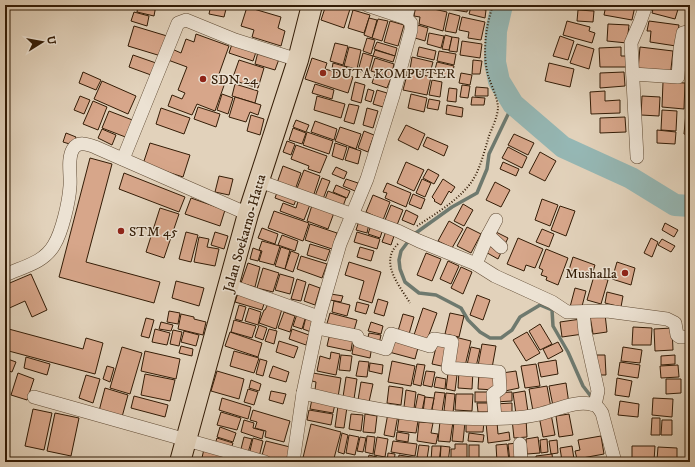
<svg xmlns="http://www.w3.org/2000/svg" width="695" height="467" font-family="'IM FELL DW Pica',serif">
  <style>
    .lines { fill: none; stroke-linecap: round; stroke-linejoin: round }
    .stream { stroke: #6e796e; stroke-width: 3.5 }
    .river { stroke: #95b7b4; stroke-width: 22 }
    .building { fill: #d7a68a; stroke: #331c06 }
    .minor-casing { stroke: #5f4a33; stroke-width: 14 }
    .highway-casing { stroke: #331c06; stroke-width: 22 }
    .path { stroke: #331c06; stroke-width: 2; stroke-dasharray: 1 2; stroke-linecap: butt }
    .minor { stroke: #ece2d3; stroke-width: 13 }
    .highway { stroke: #e2d2bb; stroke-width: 20 }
    .poi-dot { fill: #8f2418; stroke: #ece2d3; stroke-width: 1.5 }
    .labels { text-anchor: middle; stroke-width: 3; stroke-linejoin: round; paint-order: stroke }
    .poi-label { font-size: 14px; fill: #331c06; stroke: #ece2d3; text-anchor: start }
    .street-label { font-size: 14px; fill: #331c06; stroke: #ece2d3 }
  </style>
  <rect width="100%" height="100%" fill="#e2d2bb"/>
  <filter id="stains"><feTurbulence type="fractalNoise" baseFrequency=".005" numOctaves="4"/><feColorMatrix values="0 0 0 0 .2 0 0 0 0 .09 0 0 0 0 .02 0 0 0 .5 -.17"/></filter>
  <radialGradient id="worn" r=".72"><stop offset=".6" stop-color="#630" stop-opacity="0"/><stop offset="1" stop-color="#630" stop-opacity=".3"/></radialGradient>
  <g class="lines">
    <g class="stream">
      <path d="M413 235 452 207 477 193 487 169 489 154 513 104"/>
      <path d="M410 239 401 251 399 260 400 269 405 282 419 293 436 295 461 308 468 320 480 332 490 338H501L512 330 520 317 540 305 552 310 553 326 568 352 583 386 593 399"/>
    </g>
    <path class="river" d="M502 5 496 31 495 62 499 81 513 104 563 147 631 178 675 205 690 206"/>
  </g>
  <g class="building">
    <path d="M138 5H156L154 16 137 12Z"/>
    <path d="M211 5H227L224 17 209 14Z"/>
    <path d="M326 5H338L350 9 344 28 321 20Z"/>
    <path d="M416 5 447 12 443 31 419 24 420 17 414 16Z"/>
    <path d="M450 5H468L467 12 449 9Z"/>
    <path d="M606 5 635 6 632 20 604 15Z"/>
    <path d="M654 5 679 6 675 19 652 13Z"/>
    <path d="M247 7 281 17 278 28 285 31 281 46 252 37 254 30 241 26Z"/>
    <path d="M471 7 486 10 485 18 469 14Z"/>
    <path d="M353 10 370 15 364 33 348 28Z"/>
    <path d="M578 10 594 11 593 22 577 21Z"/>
    <path d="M134 12 149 16 147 26 131 21Z"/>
    <path d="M449 13 460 16 456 33 445 31Z"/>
    <path d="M462 17 485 22 481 40 468 38 469 32 459 30Z"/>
    <path d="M369 18 377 20 372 38 364 35Z"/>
    <path d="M378 19 388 21 382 41 372 38Z"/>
    <path d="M390 21 404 25 398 46 384 42Z"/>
    <path d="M567 21 590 27 589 31 595 33 592 43 563 35Z"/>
    <path d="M649 21 679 25 676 46 650 42 651 31H647Z"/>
    <path d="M608 24 629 25 627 43 607 41Z"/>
    <path d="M418 25 428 28 425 41 415 38Z"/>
    <path d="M134 26 167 36 161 56 128 46Z"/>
    <path d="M429 33 444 36 441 48 427 44Z"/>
    <path d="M196 34 229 46 219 74 227 77 215 111 197 104 192 115 168 106 172 95 182 99 185 93 178 90 187 67 168 60 172 49 181 53 186 39 194 42Z"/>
    <path d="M445 35 452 37 449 50 442 49Z"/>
    <path d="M560 36 574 41 568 60 553 56Z"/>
    <path d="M452 37 459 38 457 52 449 51Z"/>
    <path d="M367 38 375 40 371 54 363 51Z"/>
    <path d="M462 41 482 44 480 58 460 55Z"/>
    <path d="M377 42 397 48 395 56 374 49Z"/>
    <path d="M335 43 348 46 343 65 330 61Z"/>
    <path d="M232 44 256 52 253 61 229 53Z"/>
    <path d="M577 44 594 49 589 69 570 63Z"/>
    <path d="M349 47 361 50 357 69 344 66Z"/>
    <path d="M419 47 436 51 434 60 417 56Z"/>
    <path d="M621 47V56H627V67H600L599 48Z"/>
    <path d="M640 47 673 51 670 78 638 70Z"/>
    <path d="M375 50 395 56 393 62 373 56Z"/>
    <path d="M439 51 456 54 454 65 437 61Z"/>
    <path d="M258 52 279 59 275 70 255 64Z"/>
    <path d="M363 53 373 56 368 74 358 71Z"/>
    <path d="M133 55 156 63 151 75 129 67Z"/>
    <path d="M412 57 433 62 430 73 410 69Z"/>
    <path d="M312 58 327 63 325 69 353 77 348 93 305 79Z"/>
    <path d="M375 58 394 64 391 77 371 71Z"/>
    <path d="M239 60 264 68 258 88 232 80Z"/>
    <path d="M473 60 482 61 480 74H472Z"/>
    <path d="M437 62 454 66 452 77 434 73Z"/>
    <path d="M333 63 347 67 345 73 332 69Z"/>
    <path d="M549 63 574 69 570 87 545 81Z"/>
    <path d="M408 71 431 77 427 95 403 90Z"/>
    <path d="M83 72 101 80 96 90 79 83Z"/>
    <path d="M624 72 625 86 600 88V73Z"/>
    <path d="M461 73 472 75 470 85 459 83Z"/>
    <path d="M375 74 391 78 387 88 372 83Z"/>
    <path d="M432 80 442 82 440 97 429 95Z"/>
    <path d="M102 81 136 96 128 114 94 99Z"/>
    <path d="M355 82 365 85 361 103 351 100Z"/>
    <path d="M663 82 685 83 684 109 662 107Z"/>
    <path d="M235 84 258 91 255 103 232 96Z"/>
    <path d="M315 84 334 90 332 99 312 93Z"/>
    <path d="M462 85 470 86 468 98 460 97Z"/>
    <path d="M476 87 488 88V96H475Z"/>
    <path d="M449 88 457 89 456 102 447 101Z"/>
    <path d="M368 89 374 91 371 102 365 100Z"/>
    <path d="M377 90 387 93 383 107 373 104Z"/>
    <path d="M605 91V101L620 100V113L591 114 590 92Z"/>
    <path d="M222 94 233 98 228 114 217 110Z"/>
    <path d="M411 94 427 98 424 112 408 108Z"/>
    <path d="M80 96 90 100 84 114 74 110Z"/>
    <path d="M317 96 345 104 341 118 314 110Z"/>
    <path d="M642 96 660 97 659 116 641 115Z"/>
    <path d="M235 97 261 105 258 115 250 112 246 122 229 117Z"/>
    <path d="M472 97 485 98 484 105H471Z"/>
    <path d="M429 99 440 101 438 110 427 108Z"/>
    <path d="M93 101 107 107 98 130 83 124Z"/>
    <path d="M687 102H690V135L684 134Z"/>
    <path d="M349 104 359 106 354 124 344 121Z"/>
    <path d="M447 105 463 108 462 117 446 114Z"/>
    <path d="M198 107 220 114 216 127 194 119Z"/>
    <path d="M161 108 190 118 184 134 156 124Z"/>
    <path d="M367 108 378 111 373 128 363 125Z"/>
    <path d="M662 110 677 111 676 131 661 130Z"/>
    <path d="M109 111 135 121 128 138 102 128Z"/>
    <path d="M251 115 264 119 260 135 247 131Z"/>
    <path d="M625 117 626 132 600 133V118Z"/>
    <path d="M296 120 309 125 306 132 293 127Z"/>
    <path d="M315 121 337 129 334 140 311 132Z"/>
    <path d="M406 125 425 134 418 150 398 140Z"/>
    <path d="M340 127 361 134 356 149 335 141Z"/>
    <path d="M293 128 306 133 302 144 289 140Z"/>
    <path d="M102 129 116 135 112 145 98 138Z"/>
    <path d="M657 130 676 132 675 144 657 143Z"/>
    <path d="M364 131 374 135 368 152 358 148Z"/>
    <path d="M307 132 333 141 329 154 303 145Z"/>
    <path d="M66 133 76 137 73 145 63 142Z"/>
    <path d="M514 134 534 143 528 155 508 145Z"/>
    <path d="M427 137 448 146 444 156 423 146Z"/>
    <path d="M287 141 295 144 291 155 283 152Z"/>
    <path d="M150 143 190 155 183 177 143 164Z"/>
    <path d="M335 143 347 147 343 160 332 156Z"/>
    <path d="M296 145 327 156 320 173 308 169 309 166 291 159Z"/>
    <path d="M349 147 361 151 358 164 345 160Z"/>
    <path d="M508 147 527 157 522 168 502 158Z"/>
    <path d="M540 152 556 161 545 181 529 173Z"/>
    <path d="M90 158 112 164 86 262 160 282 154 303 59 277Z"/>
    <path d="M406 162 424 170 414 191 397 183Z"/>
    <path d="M503 162 519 169 516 176 500 169Z"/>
    <path d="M283 166 301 173 295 190 277 183Z"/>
    <path d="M336 167 347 172 344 179 332 174Z"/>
    <path d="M428 169 439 175 434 184 423 178Z"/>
    <path d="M304 170 320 176 313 197 296 191Z"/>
    <path d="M124 173 185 197 179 212 119 189Z"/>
    <path d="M219 176 233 179 229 195 215 192Z"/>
    <path d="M322 178 330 181 323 199 315 196Z"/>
    <path d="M346 179 358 183 355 191 343 186Z"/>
    <path d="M422 179 431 183 425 197 416 193Z"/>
    <path d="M443 179 455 187 451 193 449 191 441 205 434 201 435 200 432 197Z"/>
    <path d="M495 182 510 190 501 207 486 200Z"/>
    <path d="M387 183 411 193 406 207 385 198 387 193 383 192Z"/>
    <path d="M336 185 350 191 347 198 333 192Z"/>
    <path d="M279 187 298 194 294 205 275 198Z"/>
    <path d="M328 191 346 198 342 209 324 202Z"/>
    <path d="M413 194 425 199 421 209 409 204Z"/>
    <path d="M373 195 390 202 383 220 366 212Z"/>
    <path d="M191 198 225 210 220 226 185 214Z"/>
    <path d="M299 198 311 202 304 220 280 211 283 203 296 208Z"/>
    <path d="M542 199 558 205 550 226 535 220Z"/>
    <path d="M313 202 335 210 328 229 307 221Z"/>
    <path d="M463 204 473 210 464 226 454 221Z"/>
    <path d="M391 205 403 210 397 225 385 220Z"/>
    <path d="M560 206 575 211 566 236 551 230Z"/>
    <path d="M160 208 179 214 164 258 146 252Z"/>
    <path d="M406 210 418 216 414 225 402 220Z"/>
    <path d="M274 211 309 223 303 241 268 228Z"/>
    <path d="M359 221 369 224 367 233 356 230Z"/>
    <path d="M449 221 463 229 452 248 438 241Z"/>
    <path d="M665 223 678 230 674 237 662 230Z"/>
    <path d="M310 224 337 233 332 249 305 240Z"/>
    <path d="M371 225 383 229 380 238 368 234Z"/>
    <path d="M467 227 481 234 471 253 457 246Z"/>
    <path d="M262 228 278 234 275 244 258 238Z"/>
    <path d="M542 229 554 234 549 247 536 242Z"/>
    <path d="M492 230 508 238 498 259 482 250Z"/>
    <path d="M386 231 395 233 391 245 382 242Z"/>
    <path d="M186 232 198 235 191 262 179 259Z"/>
    <path d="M215 232 228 236 224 249 211 245Z"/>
    <path d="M357 232 380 239 377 249 354 242Z"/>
    <path d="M282 235 298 241 295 251 278 245Z"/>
    <path d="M199 237 209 239 207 247 219 249 215 266 194 262Z"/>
    <path d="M518 238 543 249 535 268 526 265 524 271 507 264Z"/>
    <path d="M651 238 658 242 652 257 644 253Z"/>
    <path d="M662 239 675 246 671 252 658 245Z"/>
    <path d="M262 241 280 246 274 265 259 261 262 251 259 250Z"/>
    <path d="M310 244 330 250 326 261 307 255Z"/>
    <path d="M281 247 290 250 285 269 275 266Z"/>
    <path d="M360 247 374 251 371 261 357 257Z"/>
    <path d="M253 248 261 251 258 261 250 259Z"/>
    <path d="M546 249 568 258 558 285 546 280 547 277 541 275 543 270 539 268Z"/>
    <path d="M291 251 299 254 293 272 285 269Z"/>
    <path d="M426 253 441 259 432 281 417 275Z"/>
    <path d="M301 256 327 264 322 278 297 269Z"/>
    <path d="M573 257 595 265 591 278 569 270Z"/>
    <path d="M448 261 459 266 451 284 440 279Z"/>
    <path d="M349 262 381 272 372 303 359 299 364 281 345 275Z"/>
    <path d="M617 262 635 268 631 285 612 279Z"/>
    <path d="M248 263 260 267 255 287 241 283Z"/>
    <path d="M461 267 472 272 463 294 451 288Z"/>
    <path d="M263 268 279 273 273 292 257 288Z"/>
    <path d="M31 274 47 310 32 317 25 301 5 310V285Z"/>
    <path d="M280 274 294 278 290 294 275 290Z"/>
    <path d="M594 276 608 280 601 304 587 300Z"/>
    <path d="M297 279 306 282 301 301 291 299Z"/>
    <path d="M176 281 204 288 199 306 172 298Z"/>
    <path d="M309 284 320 288 315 305 304 301Z"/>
    <path d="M575 288 586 291 581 310 570 307Z"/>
    <path d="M607 292 623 296 621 307 605 303Z"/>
    <path d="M238 293 265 301 262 310 235 302Z"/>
    <path d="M331 294 343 296 341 302 330 300Z"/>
    <path d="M477 295 490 300 483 320 470 315Z"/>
    <path d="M378 299 388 302 384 316 374 313Z"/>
    <path d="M334 301 350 305 347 316 332 312Z"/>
    <path d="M357 302 369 305 366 314 355 311Z"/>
    <path d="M268 304 282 309 276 329 259 323 264 310H265Z"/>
    <path d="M239 305 246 307 242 321 235 319Z"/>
    <path d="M249 308 261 312 258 325 245 321Z"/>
    <path d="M423 308 437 313 427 340 414 335Z"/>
    <path d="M169 311 180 313 178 324 167 322Z"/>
    <path d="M284 312 295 316 290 332 278 328Z"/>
    <path d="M330 313 357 320 353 334 326 327Z"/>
    <path d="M450 313 464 316 459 337 445 334Z"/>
    <path d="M181 314 194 317V319L206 322 203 335 178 329Z"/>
    <path d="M297 314 306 316 302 329 293 326Z"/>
    <path d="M403 314 414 317 409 334 398 331Z"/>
    <path d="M605 314 607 332 593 334 590 316Z"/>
    <path d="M306 317 314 319 311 332 303 329Z"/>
    <path d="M146 318 154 320 149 338 141 336Z"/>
    <path d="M581 319 583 334 562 337 560 322Z"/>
    <path d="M234 320 256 326 252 338 231 332Z"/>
    <path d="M161 322 173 325 171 331 159 329Z"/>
    <path d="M371 322 383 326 381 334 368 331Z"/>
    <path d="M540 324 552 344 540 350 529 331Z"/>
    <path d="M259 325 267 328 263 340 255 337Z"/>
    <path d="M633 327 652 328 651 345H632Z"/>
    <path d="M5 328 83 349 86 338 103 343 95 374 5 350Z"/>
    <path d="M672 328 673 350 655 351 654 329Z"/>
    <path d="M155 329 170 333 167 345 152 342Z"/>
    <path d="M269 329 277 331 274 344 265 341Z"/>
    <path d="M292 329 309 335 306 345 289 339Z"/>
    <path d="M173 330 182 332 179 346 170 344Z"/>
    <path d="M184 331 199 335 196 346 181 342Z"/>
    <path d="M230 332 262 343 258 357 225 346Z"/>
    <path d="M527 332 540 353 526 361 513 340Z"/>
    <path d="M330 333 353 338 351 351 327 346Z"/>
    <path d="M369 333 381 335 379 344 367 341Z"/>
    <path d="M393 337 419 344 415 359 389 352Z"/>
    <path d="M455 337 471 341 465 366 450 363Z"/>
    <path d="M279 341 298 347 294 358 276 352Z"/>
    <path d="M354 342 372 346 370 358 352 354Z"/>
    <path d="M558 342 563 351 548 359 543 349Z"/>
    <path d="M437 343 451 346 446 367 432 364Z"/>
    <path d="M482 344 496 346 492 368 478 366Z"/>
    <path d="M181 346 193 349 192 356 179 353Z"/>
    <path d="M122 347 142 353 130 394 110 388Z"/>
    <path d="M471 347 480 349 476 367 467 365Z"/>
    <path d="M623 347 642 350 640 363 621 361Z"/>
    <path d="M145 351 180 359 176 379 141 371Z"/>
    <path d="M234 351 259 358 254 373 230 366Z"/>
    <path d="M331 352 340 354 336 375 317 371 320 356 330 359Z"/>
    <path d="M341 355 352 356 350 371 339 370Z"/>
    <path d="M593 355H605L606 375H593Z"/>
    <path d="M675 355V364L661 365V356Z"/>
    <path d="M26 357 50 364 47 375 24 368Z"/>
    <path d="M5 358 16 362 12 372 6 370 5 373Z"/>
    <path d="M260 359 267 361 263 376 256 374Z"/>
    <path d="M556 360 558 374 541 377 538 363Z"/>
    <path d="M359 361 369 362 367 377 356 376Z"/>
    <path d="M392 361 415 366 411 386 388 382Z"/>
    <path d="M620 362 640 365 638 378 618 375Z"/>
    <path d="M370 363 383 365 382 374 369 371Z"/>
    <path d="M417 364 425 365 421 386 413 384Z"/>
    <path d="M536 364 540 386 525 388 521 366Z"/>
    <path d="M678 365 679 377 661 378 660 366Z"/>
    <path d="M107 366 114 368 110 382 103 379Z"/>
    <path d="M273 366 289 372 286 382 269 377Z"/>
    <path d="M459 370 473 371 472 389 458 388Z"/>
    <path d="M217 371 244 379 239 399 211 391Z"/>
    <path d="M426 371 435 372 432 387 423 385Z"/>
    <path d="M516 371 519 388 505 391 502 373Z"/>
    <path d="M479 372 496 373 495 390 478 389Z"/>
    <path d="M18 373 34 379 27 400 11 395Z"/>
    <path d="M313 373 341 378 338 397 315 390 316 382 312 381Z"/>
    <path d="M448 373 457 375 455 391 446 389Z"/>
    <path d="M145 374 175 380 170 401 141 395Z"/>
    <path d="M86 375 100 379 93 403 79 398Z"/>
    <rect x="686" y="376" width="4" height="17"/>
    <path d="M346 377 357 379 354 399 343 397Z"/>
    <path d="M436 377 446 379 445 389 434 387Z"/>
    <path d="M617 378 632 381 629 397 615 395Z"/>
    <path d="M666 379H681V393L666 394Z"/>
    <path d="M251 380 261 384 259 391 249 388Z"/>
    <path d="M361 382 373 384 369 402 358 400Z"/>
    <path d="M566 383 569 404 553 406 549 386Z"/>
    <path d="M389 386 403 388 401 405 387 403Z"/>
    <path d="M547 386 551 408 533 411 529 389Z"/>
    <path d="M105 388 128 395 122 417 99 411Z"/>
    <path d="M248 389 258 392 254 405 244 402Z"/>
    <path d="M406 390 416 392 414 409 404 407Z"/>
    <path d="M271 391 286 394 283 404 269 400Z"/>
    <path d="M525 391 528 412 516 414 513 393Z"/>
    <path d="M435 392 445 393 442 412 432 410Z"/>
    <rect x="475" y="392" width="16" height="10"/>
    <path d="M512 392V401L495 402 494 393Z"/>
    <path d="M446 393 455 394 453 413 444 411Z"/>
    <path d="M418 394 425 396 422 411 415 410Z"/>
    <path d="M456 394H473L472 411 455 410Z"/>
    <path d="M134 396 168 405 165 417 131 408Z"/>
    <path d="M425 397 434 398 431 413 423 412Z"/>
    <path d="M222 398 251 407 248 419 219 410Z"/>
    <path d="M653 398 673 399 672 417 652 415Z"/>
    <path d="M312 399 335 404 333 413 310 409Z"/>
    <path d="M620 401 639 404 638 417 618 415Z"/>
    <path d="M477 403H491V412H478Z"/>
    <path d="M512 403V415L495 416V404Z"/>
    <path d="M338 406 347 407 344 428 335 427Z"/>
    <path d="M33 409 52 413 44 450 25 446Z"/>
    <path d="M253 410 290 421 284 442 265 437 266 431 255 428 257 422 250 420Z"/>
    <path d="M309 410 333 414 331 425 307 420Z"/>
    <path d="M221 412 241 418 237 430 217 425Z"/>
    <path d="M55 413 79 418 71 456 47 451Z"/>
    <path d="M388 413 398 415 394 437 384 435Z"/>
    <path d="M351 414 363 415 361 431 349 429Z"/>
    <path d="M365 414 377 416 375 433 363 432Z"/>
    <path d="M551 414 555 435 543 437 539 416Z"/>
    <path d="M569 414 573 435 559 437 556 416Z"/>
    <path d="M399 418 418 421 416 433 397 431Z"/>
    <path d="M526 418 527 437 514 438 512 419Z"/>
    <path d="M652 418H660V435H651Z"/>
    <path d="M244 420 254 423 253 428 264 431 262 439 241 432Z"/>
    <path d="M662 420H672V435H661Z"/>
    <path d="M440 421 453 422 450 442 438 441Z"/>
    <path d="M454 421 465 422 463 442 452 441Z"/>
    <path d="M419 422 433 423 431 433 438 434 436 444 417 441Z"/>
    <path d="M466 422H484L483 432H466Z"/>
    <path d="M497 422 498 434 509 432 510 440 488 443 486 423Z"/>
    <path d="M311 424 341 432 333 462H302Z"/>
    <path d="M220 427 236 433 233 442 217 437Z"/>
    <path d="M397 432 409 434 408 442 396 440Z"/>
    <path d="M342 433 348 435 344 454 338 452Z"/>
    <path d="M469 433 484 435 483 442 468 441Z"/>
    <path d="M349 435 359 437 355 455 346 453Z"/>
    <path d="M367 436 375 437 373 454 365 452Z"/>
    <path d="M601 436 604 454 577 459 575 451 580 450 578 440Z"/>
    <path d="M244 437 252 439 247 456 240 453Z"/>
    <path d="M360 437 366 438 363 452 357 451Z"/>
    <path d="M377 437 388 439 385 457 374 455Z"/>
    <path d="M538 437 540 453 527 454 526 439Z"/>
    <path d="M217 438 233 443 231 449 215 444Z"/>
    <path d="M253 438 263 441 259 457 249 455Z"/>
    <path d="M547 439 548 452 541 453 540 440Z"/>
    <path d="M557 440 558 453 551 454 549 441Z"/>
    <path d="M266 441 290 447 286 462H271L261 459Z"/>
    <path d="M393 441 417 444 415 456 391 452Z"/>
    <path d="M518 443 520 461 510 462 508 444Z"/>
    <path d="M455 444H467V462H451V449H455Z"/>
    <path d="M507 444 509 461 497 462 496 445Z"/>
    <path d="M419 445 429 446 427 459 417 457Z"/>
    <rect x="469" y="445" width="10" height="17"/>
    <path d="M432 446H441L439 462 431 461Z"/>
    <path d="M441 446 450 447 448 462H440Z"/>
    <path d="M572 446 574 459 562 461 560 448Z"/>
    <path d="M632 446H655L654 461 632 460Z"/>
    <path d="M658 447 677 448V461L657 460Z"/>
    <path d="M204 449 231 455 230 462H201Z"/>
    <path d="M388 453 395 454 394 462H387Z"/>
    <path d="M552 454 553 462H536V456Z"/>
    <path d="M369 455 377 457 376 462H367Z"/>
    <path d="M399 455 417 458 416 462H398Z"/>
    <path d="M346 458 362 461 361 462H345Z"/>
    <path d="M605 458 606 462H590V460Z"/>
  </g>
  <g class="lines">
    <g class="minor-casing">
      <g id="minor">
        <path d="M406 18 409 5"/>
        <path d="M633 74 678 77 680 49 683 33 690 31"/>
        <path d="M637 157 631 43 640 22 646 5"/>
        <path d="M123 159 178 23 186 20 235 40 298 60"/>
        <path d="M259 181 398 231 419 241 476 264 495 276 552 302 567 312 607 311 667 319 675 323 677 335 680 337H690"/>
        <path d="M488 235 496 220"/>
        <path d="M476 264 488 235 501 247"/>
        <path d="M5 275C22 267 44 263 54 245 62 232 69 202 70 186 71 175 67 159 73 149 78 141 87 144 95 147L248 214"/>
        <path d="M229 285 319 317"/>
        <path d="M583 312 585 332 598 391 595 405"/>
        <path d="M317 328 357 336 359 341 386 349 391 334 430 346 434 339 452 342 448 368 499 372 500 389 493 394 495 418"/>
        <path d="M303 393C371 410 440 422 510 418 520 418 531 416 540 414 557 410 577 399 594 405 598 406 600 410 602 413L615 462"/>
        <path d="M34 397 265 462"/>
        <path d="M520 444 521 462"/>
        <path d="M293 462 303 393 319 317 340 244 367 179 393 96 411 30V23L406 18 367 5"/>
      </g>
    </g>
    <g class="highway-casing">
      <path id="highway" d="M180 462 248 214 298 60 312 5"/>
    </g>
    <g class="path">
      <path d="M417 226C435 214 456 202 470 184 480 171 484 152 489 136 492 128 498 116 498 107 497 96 491 85 488 75 482 53 486 26 493 5"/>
      <path d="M398 244C379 262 399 285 410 303"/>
    </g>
    <use href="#minor" class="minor"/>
    <use href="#highway" class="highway"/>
  </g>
  <g class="poi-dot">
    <circle cx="323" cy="73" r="4"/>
    <circle cx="203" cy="79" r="4"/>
    <circle cx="121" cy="231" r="4"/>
    <circle cx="625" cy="273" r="4"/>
  </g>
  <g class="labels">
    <g class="poi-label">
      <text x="331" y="78">DUTA KOMPUTER</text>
      <text x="211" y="84">SDN 24</text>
      <text x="129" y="236">STM 45</text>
      <text x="617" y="278" text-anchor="end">Mushalla</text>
    </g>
    <g class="street-label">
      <text transform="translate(244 233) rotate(-74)" y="5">Jalan Soekarno-Hatta</text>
    </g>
  </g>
  <rect width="695" height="467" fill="none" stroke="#e2d2bb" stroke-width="20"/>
  <rect x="6" y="6" width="683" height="455" fill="none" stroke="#331c06" stroke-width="2"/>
  <rect x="10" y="10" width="675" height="447" fill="none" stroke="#331c06"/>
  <g transform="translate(42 42) rotate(79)" stroke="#ece2d3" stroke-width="3" paint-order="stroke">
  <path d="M0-3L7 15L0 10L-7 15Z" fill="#331c06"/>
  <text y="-6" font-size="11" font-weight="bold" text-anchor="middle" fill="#331c06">U</text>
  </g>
  <rect width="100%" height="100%" filter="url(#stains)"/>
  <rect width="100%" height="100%" fill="url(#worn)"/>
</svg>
